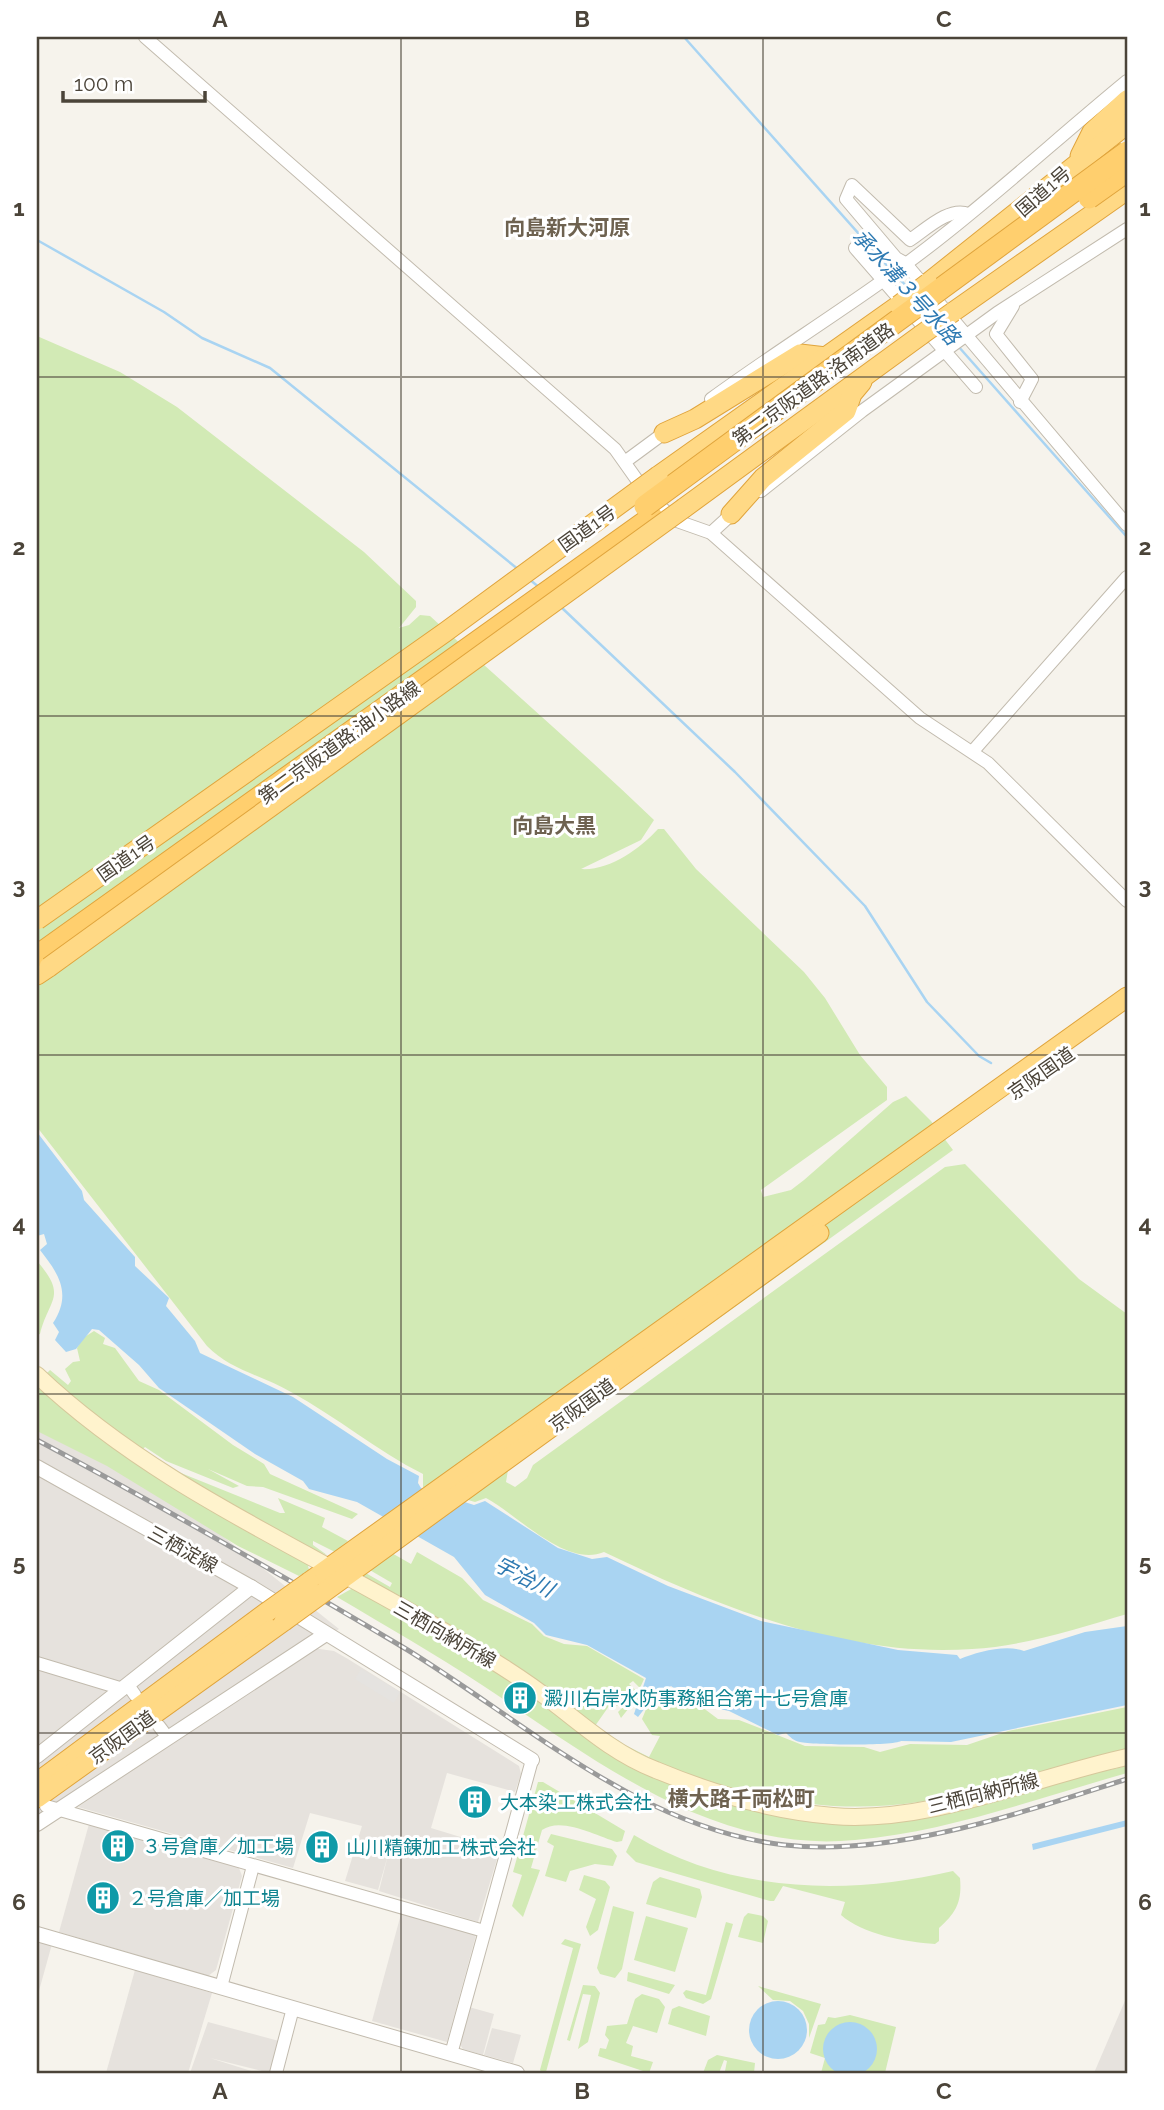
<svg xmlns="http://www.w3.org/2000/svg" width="1164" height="2110" font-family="Raleway,'Noto Sans JP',sans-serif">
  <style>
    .industrial { fill: #e6e2dd }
    .green { fill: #d2eab5 }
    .parking { fill: #e5e3e0 }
    .water { fill: #a9d4f2 }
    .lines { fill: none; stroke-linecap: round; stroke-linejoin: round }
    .stream { stroke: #a9d4f2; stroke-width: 2.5 }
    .minor-casing { stroke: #c2bbae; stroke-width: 14 }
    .tertiary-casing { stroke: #c2bbae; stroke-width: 16 }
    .secondary-casing { stroke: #d6c79b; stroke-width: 18 }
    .trunk-casing { stroke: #e0a43c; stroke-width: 21 }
    .motorway-casing { stroke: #e0a43c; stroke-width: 23 }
    .minor { stroke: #fff; stroke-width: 12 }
    .tertiary { stroke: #fff; stroke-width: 14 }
    .secondary { stroke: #fff3cd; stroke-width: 16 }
    .trunk { stroke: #ffd985; stroke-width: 19 }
    .motorway { stroke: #ffcf6e; stroke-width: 21 }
    .rail-casing { stroke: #9a9a9a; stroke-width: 5 }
    .rail { stroke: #fff; stroke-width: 2.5; stroke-dasharray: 8; stroke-linecap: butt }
    .trunk-bridge-casing { stroke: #e0a43c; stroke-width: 21; stroke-linecap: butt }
    .motorway-bridge-casing { stroke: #e0a43c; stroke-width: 23; stroke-linecap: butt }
    .trunk-bridge { stroke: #ffd985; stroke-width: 19 }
    .motorway-bridge { stroke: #ffcf6e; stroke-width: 21 }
    .grid { fill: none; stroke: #4b4439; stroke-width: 2; stroke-opacity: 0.55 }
    .labels { text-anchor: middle; stroke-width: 6; stroke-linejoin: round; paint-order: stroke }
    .street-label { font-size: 19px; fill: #4b4439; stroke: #fff }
    .culture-label { font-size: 19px; fill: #0d838f; stroke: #fff; text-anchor: start }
    .neighbourhood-label { font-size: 21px; font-weight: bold; fill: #6e6250; stroke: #fff }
    .water-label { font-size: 21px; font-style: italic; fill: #2e7ab2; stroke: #fff }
    .neatline { fill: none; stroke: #4b4439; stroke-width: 2.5 }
    .grid-label { font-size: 23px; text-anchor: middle; font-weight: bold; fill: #4b4439 }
  </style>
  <rect width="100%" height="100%" fill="#f6f3ec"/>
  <g class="industrial">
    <path d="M37 1388 339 1629 37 1828Z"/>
    <path d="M312 1648 334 1651 348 1659 519 1766 521 1774 515 1792 447 1773 431 1828 500 1849 478 1922 379 1891 388 1855 378 1890 345 1881 362 1826 310 1813 293 1868 78 1807Z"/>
    <path d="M89 1824 239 1868 242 1876 216 1970 208 1976 59 1932Z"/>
    <path d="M401 1914 476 1935 447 2042 372 2021Z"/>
    <path d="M37 1940 52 1944 37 1998Z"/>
    <path d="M135 1970 212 1993 188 2073H106Z"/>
    <path d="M1127 1996V2073H1094Z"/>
    <path d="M469 2007 494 2014 483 2055 463 2049 459 2043Z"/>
    <path d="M208 2022 279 2041 270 2073 210 2058 258 2073H190Z"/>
    <path d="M492 2028 521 2035 513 2063 484 2055Z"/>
  </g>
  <g class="green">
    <path d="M37 336 120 372 177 407 364 552 416 601V607L399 628 409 625 420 615 430 616C504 684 581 750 654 820L641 840 581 869C609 871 640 849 658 829H664L696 869 804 972 825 998 860 1055 887 1087V1100L761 1190 763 1197 791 1190 804 1180 893 1102 906 1096 931 1121 953 1150 508 1470 506 1482 515 1487 527 1478 533 1465 945 1167 965 1164 1079 1279 1127 1314V1614C1076 1629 1025 1646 972 1649 844 1658 716 1606 604 1552 566 1568 518 1515 486 1498L475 1502 423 1487V1474C377 1451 337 1417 291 1392 264 1376 230 1370 207 1346L37 1127Z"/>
    <path d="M37 1261C68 1297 49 1298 40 1334L37 1335Z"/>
    <path d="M94 1331 105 1338 103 1344 115 1348 139 1381 159 1390 233 1445 264 1464 270 1474 358 1514 352 1519 263 1487 247 1486 208 1469 239 1486 233 1488 166 1461 145 1447 140 1452 46 1374 50 1370 68 1385 71 1381 65 1369 73 1362 80 1361 77 1348 83 1338Z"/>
    <path d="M37 1380 307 1561 309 1570 299 1576 238 1546 107 1466 37 1431Z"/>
    <path d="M156 1463 280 1513H285L278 1498 325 1518 322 1527 348 1541 335 1552 313 1541V1545L327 1555 312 1549Z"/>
    <path d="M390 1552 411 1564 417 1552 462 1578 483 1600 532 1624 544 1636 564 1644 587 1646 644 1679 640 1688 633 1681 629 1684 640 1694 639 1701 633 1703 621 1718 618 1712 624 1706H609L595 1726 619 1741 616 1745 572 1708 568 1697 541 1684 475 1639 362 1576 364 1572 390 1587 392 1583 368 1569Z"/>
    <path d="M353 1588 460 1646 555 1709 612 1752 827 1821 1013 1791 1127 1766V1773C1038 1798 947 1832 855 1840 712 1854 594 1759 482 1685 435 1654 386 1626 337 1597Z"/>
    <path d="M669 1691 698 1704 718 1719 739 1720 805 1746 864 1747 880 1752 910 1744 967 1745 1008 1731 1127 1707V1751C1082 1762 1037 1773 992 1784 968 1790 944 1799 919 1802 811 1818 723 1790 623 1750L625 1745 649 1757 660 1736 652 1735 642 1719 647 1707Z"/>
    <path d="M538 1782H543L625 1831 622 1841 617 1842C597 1836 561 1816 542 1830L531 1868 540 1870 523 1917 512 1906 522 1875 513 1872Z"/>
    <path d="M551 1834 612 1849 617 1856 613 1866 595 1864 570 1871 566 1882 545 1876 554 1846 547 1842Z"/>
    <path d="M634 1835C729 1893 847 1896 953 1871L960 1878C962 1901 957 1912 939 1928V1941L935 1944C905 1942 862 1934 841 1915L845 1902 783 1886 774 1901H770L636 1862 626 1852Z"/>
    <path d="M584 1875 605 1881 610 1887 598 1930 590 1936 586 1927 596 1899 579 1890Z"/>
    <path d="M660 1877 700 1889 702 1897 696 1918 646 1904 653 1882Z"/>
    <path d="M613 1906 634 1912 622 1969 615 1978 600 1974 597 1968Z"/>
    <path d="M748 1913 763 1916 768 1921 763 1943 738 1937 744 1917Z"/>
    <path d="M646 1916 688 1928 675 1972 634 1960Z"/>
    <path d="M726 1922 733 1924 711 1999 703 2004 686 1998 683 1993 686 1990 706 1995Z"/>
    <path d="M565 1939 581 1944 546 2072 542 2073 540 2070 573 1948 561 1944Z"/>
    <path d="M628 1972 675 1985 669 1994 627 1981Z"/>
    <path d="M583 1985 595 1986 600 1993 588 2042 578 2049 591 1995 583 1994 570 2041 567 2040Z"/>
    <path d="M758 1986 821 2004 809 2038V2024L803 2011 790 2001 773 2000Z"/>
    <path d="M642 1994 659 1999 665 2007 657 2033 633 2026 626 2043 633 2046 631 2056 653 2062 649 2073 598 2056 600 2048 606 2049 609 2040 605 2035 607 2026 627 2024 635 1999Z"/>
    <path d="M679 2006 710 2016 706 2036 668 2024 672 2009Z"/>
    <path d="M850 2015 896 2027 885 2073H821L825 2058 810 2053 818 2025 825 2024 828 2017 835 2018Z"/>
    <path d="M717 2055 755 2063 754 2073 725 2071 727 2061 724 2060 719 2073H703L708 2060Z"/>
  </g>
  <path class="parking" d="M361 1669 400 1692 394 1703 355 1679Z"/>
  <g class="water">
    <path d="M37 1132 82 1191 84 1200 135 1257V1266L169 1298 166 1306 195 1341 200 1353 293 1397 387 1459 419 1476 418 1483 421 1488 474 1505 485 1501 558 1548 592 1559 607 1557 668 1586 761 1621 898 1650 957 1655 960 1659C977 1652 1006 1644 1024 1651L1085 1632 1127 1626V1705L951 1742 901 1741C894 1746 812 1745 800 1742 794 1741 790 1737 786 1733L778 1735 729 1711 706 1706 687 1694 683 1695 671 1686 653 1698 638 1717 634 1714 646 1678 587 1645 546 1635 534 1623 485 1595 454 1557 357 1502 309 1489 303 1481 255 1454 159 1388 139 1365 99 1330 92 1329 76 1349 66 1352 55 1340 59 1332 53 1323C72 1294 59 1274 40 1250L47 1244 44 1234 37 1236Z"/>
    <path d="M1127 1820V1826L1033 1850 1032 1844Z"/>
    <circle cx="778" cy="2030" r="29"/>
    <circle cx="850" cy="2049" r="27"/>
  </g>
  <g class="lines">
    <g class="stream">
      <path d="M684 37 891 270"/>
      <path d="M37 240 164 312 202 338 270 368 519 570"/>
      <path d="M896 275 908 288"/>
      <path d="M944 330 954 341"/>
      <path d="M958 346 1127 537"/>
      <path d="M529 579 540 588"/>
      <path d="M561 607 735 772 865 906 927 1002 979 1056 991 1063"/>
    </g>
    <g class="minor-casing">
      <g id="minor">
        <path d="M145 37 615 449 649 497 677 521 711 533 920 718 988 763 1127 901"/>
        <path d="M968 214C950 206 925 230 910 240L852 185 846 199 896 258 905 263 1127 525"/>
        <path d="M855 248 976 387"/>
        <path d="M1013 306 996 334 1032 379 1020 402"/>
        <path d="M711 399C788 343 870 294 945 234 1007 185 1066 131 1127 81"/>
        <path d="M626 461 668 430"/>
        <path d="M761 491 862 411 997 313 1127 229"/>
        <path d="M711 533 735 511"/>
        <path d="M973 751 1127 577"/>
        <path d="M37 1663 123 1689"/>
        <path d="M128 1685 135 1695"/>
        <path d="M159 1726 168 1738"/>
        <path d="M46 1806 484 1931"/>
        <path d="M221 1987 253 1866"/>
        <path d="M451 2054 532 1760"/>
        <path d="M276 2073 293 2008"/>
      </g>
    </g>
    <g class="tertiary-casing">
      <g id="tertiary">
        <path d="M37 1467 251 1587 532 1760"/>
        <path d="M37 1756 251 1587"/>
        <path d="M37 1824 326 1634"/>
        <path d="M37 1934 517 2073"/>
      </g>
    </g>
    <g class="secondary-casing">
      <path id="secondary" d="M37 1375C158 1490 316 1553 457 1639 489 1658 524 1679 554 1703 586 1728 617 1755 656 1770 711 1793 774 1811 833 1816 929 1824 1035 1777 1127 1757"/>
    </g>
    <g class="trunk-casing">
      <g id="trunk">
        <path d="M1080 156 1092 132 1127 100"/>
        <path d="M928 283 1127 124"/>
        <path d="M953 312 1127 190"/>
        <path d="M664 433 695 419 800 354 826 357"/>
        <path d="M658 476 899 305"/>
        <path d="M684 508 921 335"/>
        <path d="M731 514 763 478 846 411 852 394 862 382"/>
        <path d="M37 975 49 967"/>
        <path d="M309 1582 1127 997"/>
        <path d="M324 1592 819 1233"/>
        <path d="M38 1782 267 1612"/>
        <path d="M37 1798 284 1621"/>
      </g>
    </g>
    <g class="motorway-casing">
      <path id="motorway" d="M37 956 652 517"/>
    </g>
    <use href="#minor" class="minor"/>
    <use href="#tertiary" class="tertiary"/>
    <use href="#secondary" class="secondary"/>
    <use href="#trunk" class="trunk"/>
    <use href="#motorway" class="motorway"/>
    <g class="rail-casing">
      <path id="rail" d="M37 1440C161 1506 285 1577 406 1649 525 1722 641 1829 785 1845 895 1857 1023 1812 1127 1779"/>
    </g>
    <use href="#rail" class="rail"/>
    <g class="trunk-bridge-casing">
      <g id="trunk-bridge">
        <path d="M899 305 928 283"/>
        <path d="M921 335 953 312"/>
        <path d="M37 920 444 633 658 476"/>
        <path d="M49 967 684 508"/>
        <path d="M267 1612 309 1582"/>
        <path d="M284 1621 324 1592"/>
      </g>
    </g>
    <g class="motorway-bridge-casing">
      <g id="motorway-bridge">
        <path d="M1089 198 1127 171"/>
        <path d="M645 506 1127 152"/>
      </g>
    </g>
    <use href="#trunk-bridge" class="trunk-bridge"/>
    <use href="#motorway-bridge" class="motorway-bridge"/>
  </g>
  <path class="grid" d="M401 37V2073M763 37V2073M37 377H1127M37 716H1127M37 1055H1127M37 1394H1127M37 1733H1127"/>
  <defs>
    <g id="building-disc" transform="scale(1.75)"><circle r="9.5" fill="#0f9aa8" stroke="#fff"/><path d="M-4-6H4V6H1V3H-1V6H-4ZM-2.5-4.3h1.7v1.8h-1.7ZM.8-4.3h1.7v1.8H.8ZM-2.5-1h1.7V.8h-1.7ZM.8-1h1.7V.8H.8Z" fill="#fff"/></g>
  </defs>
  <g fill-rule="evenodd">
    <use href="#building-disc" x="520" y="1698"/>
    <use href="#building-disc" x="475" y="1802"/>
    <use href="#building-disc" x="118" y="1846"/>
    <use href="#building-disc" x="322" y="1847"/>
    <use href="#building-disc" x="103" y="1898"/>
  </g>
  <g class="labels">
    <g class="street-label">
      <text transform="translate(1043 191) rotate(-41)" y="7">国道1号</text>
      <text transform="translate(813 384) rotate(-36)" y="7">第二京阪道路;洛南道路</text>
      <text transform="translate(587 528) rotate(-36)" y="7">国道1号</text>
      <text transform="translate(339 742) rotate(-36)" y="7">第二京阪道路;油小路線</text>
      <text transform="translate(126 858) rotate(-35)" y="7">国道1号</text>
      <text transform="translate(1041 1073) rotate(-35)" y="7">京阪国道</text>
      <text transform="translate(582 1405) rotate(-36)" y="7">京阪国道</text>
      <text transform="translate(183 1549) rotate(29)" y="7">三栖淀線</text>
      <text transform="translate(445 1634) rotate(30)" y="7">三栖向納所線</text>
      <text transform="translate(122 1737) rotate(-36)" y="7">京阪国道</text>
      <text transform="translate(983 1793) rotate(-14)" y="7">三栖向納所線</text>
    </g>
    <g class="culture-label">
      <text x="544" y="1705">澱川右岸水防事務組合第十七号倉庫</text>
      <text x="500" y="1809">大本染工株式会社</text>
      <text x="142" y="1853">３号倉庫／加工場</text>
      <text x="346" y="1854">山川精錬加工株式会社</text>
      <text x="128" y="1905">２号倉庫／加工場</text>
    </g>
    <g class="neighbourhood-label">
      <text x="567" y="235">向島新大河原</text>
      <text x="554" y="833">向島大黒</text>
      <text x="741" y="1806">横大路千両松町</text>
    </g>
    <g class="water-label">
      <text transform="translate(906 287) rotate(48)" y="7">承水溝３号水路</text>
      <text transform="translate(524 1577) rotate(27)" y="7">宇治川</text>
    </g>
  </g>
  <rect width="1164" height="2110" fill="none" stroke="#ffffff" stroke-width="77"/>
  <path d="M63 91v10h142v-10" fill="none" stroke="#4b4439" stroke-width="3.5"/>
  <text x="74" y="91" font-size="21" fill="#4b4439" stroke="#ffffff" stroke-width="5" paint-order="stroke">100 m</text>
  <rect x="38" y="38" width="1088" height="2034" class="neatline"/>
  <g class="grid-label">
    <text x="220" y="27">A</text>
    <text x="582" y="27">B</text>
    <text x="944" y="27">C</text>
    <text x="19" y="216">1</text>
    <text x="1145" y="216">1</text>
    <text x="19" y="555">2</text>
    <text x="1145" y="555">2</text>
    <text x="19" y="894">3</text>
    <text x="1145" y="894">3</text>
    <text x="19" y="1232">4</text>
    <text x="1145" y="1232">4</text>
    <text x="19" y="1571">5</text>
    <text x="1145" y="1571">5</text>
    <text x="19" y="1910">6</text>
    <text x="1145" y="1910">6</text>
    <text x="220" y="2099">A</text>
    <text x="582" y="2099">B</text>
    <text x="944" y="2099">C</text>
  </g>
</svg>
